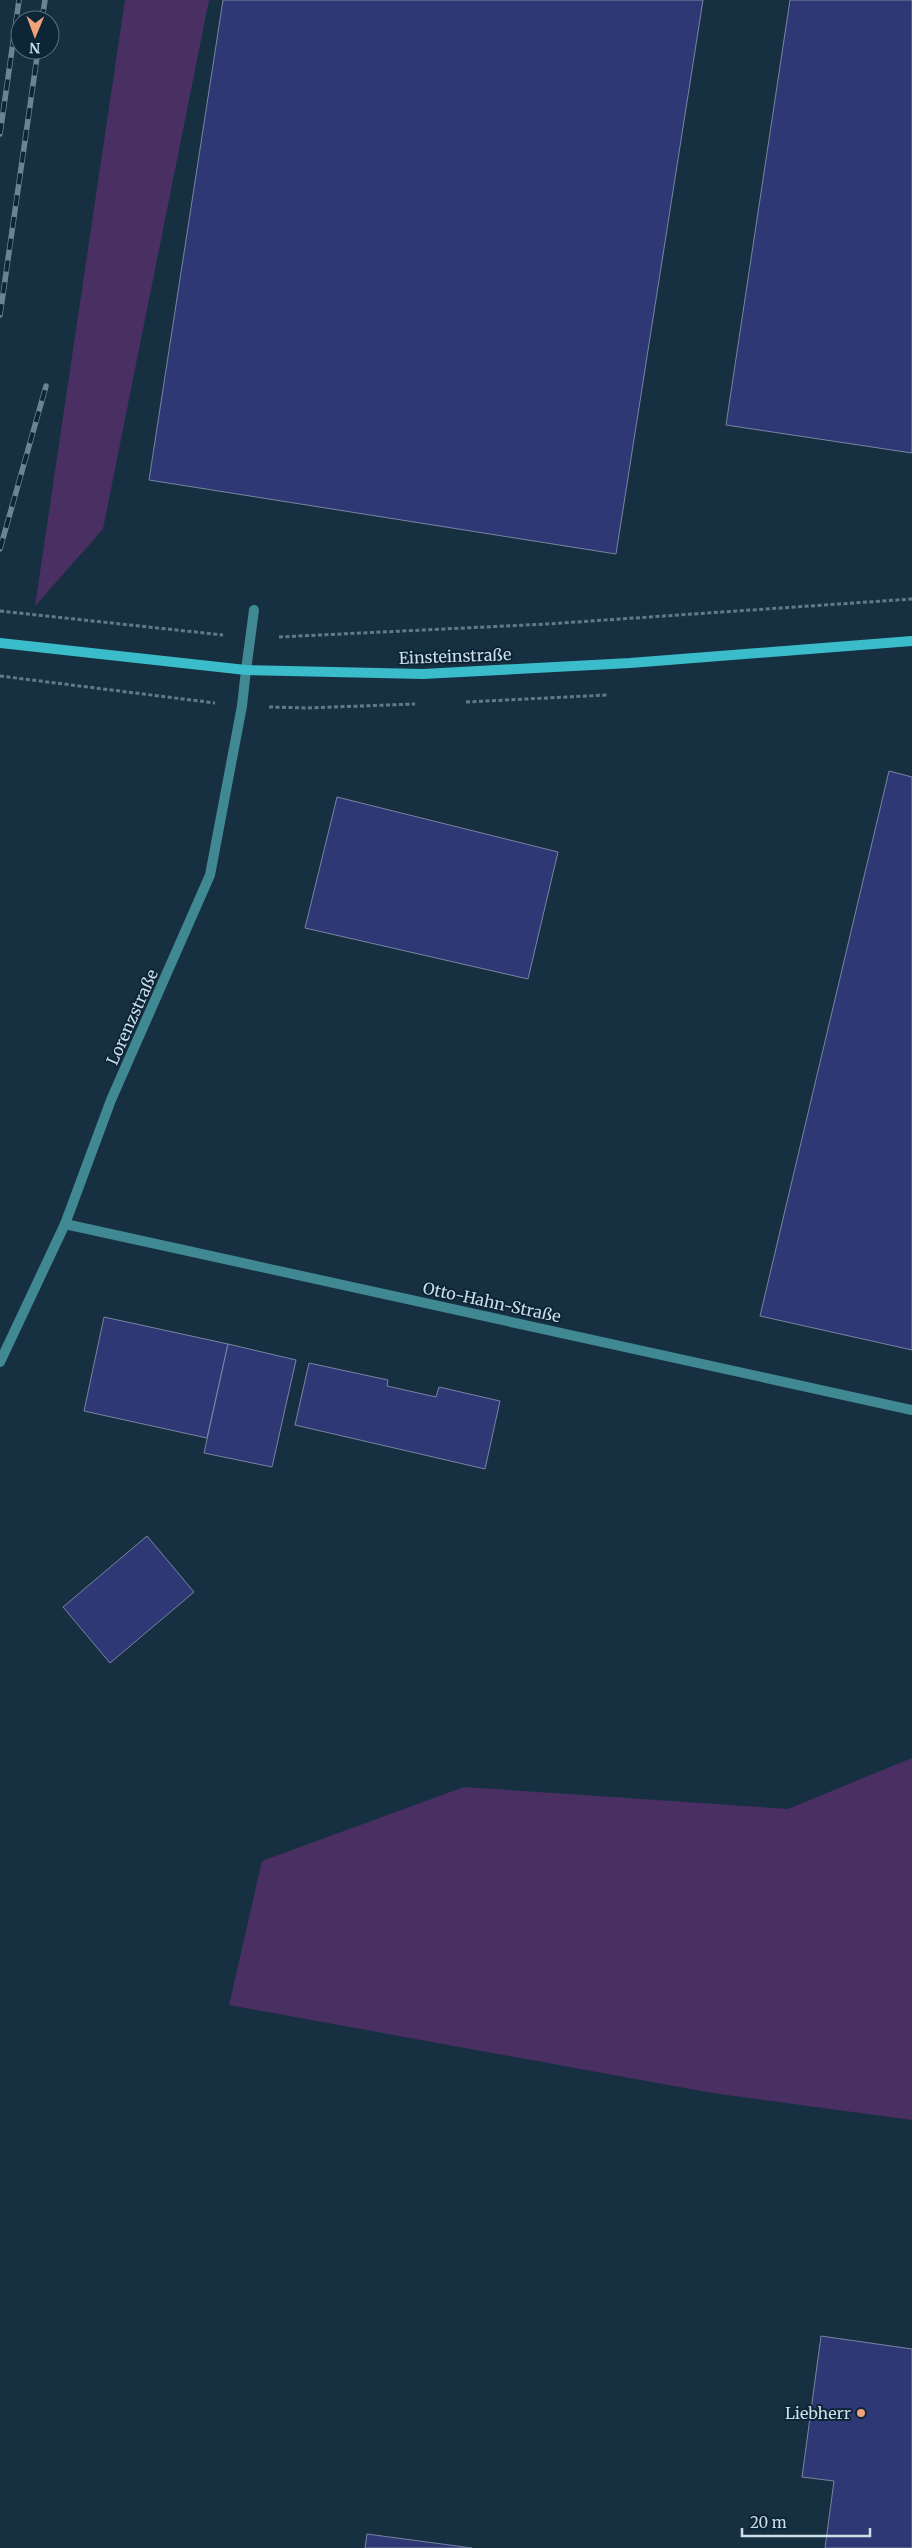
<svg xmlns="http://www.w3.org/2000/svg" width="912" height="2548" font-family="Merriweather,serif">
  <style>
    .green { fill: #4a2f62 }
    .building { fill: #2e3874; stroke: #7b83a0 }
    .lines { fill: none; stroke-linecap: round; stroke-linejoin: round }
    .path { stroke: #637988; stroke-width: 3; stroke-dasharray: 4 2.5; stroke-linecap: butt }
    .lane { stroke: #408992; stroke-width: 10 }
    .street { stroke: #408992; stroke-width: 10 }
    .secondary { stroke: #3abccb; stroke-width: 10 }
    .rail-casing { stroke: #6e8392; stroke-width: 5.5 }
    .rail { stroke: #0c2637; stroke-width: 4; stroke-dasharray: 11; stroke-linecap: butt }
    .poi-dot { fill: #f0a27a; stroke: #0c2637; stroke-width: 2 }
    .labels { text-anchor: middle; stroke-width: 4; stroke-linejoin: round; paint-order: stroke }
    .street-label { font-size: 16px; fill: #cedee9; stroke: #0c2637 }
    .poi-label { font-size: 16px; fill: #cedee9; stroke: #0c2637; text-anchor: end }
  </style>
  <rect width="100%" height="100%" fill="#163042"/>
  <g class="green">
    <path d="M125 0H209L103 529 35 606Z"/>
    <path d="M912 1758V2120L712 2093 229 2005 262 1861 464 1787 788 1809Z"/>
  </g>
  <g class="building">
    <path d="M223 0H703L616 554 149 480Z"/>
    <path d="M790 0H912V453L726 425Z"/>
    <path d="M889 771 912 777V1350L760 1316Z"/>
    <path d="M337 797 558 852 528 979 305 928Z"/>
    <path d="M104 1317 228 1344 207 1438 84 1411Z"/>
    <path d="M228 1344 296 1360 272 1467 204 1453Z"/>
    <path d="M309 1363 388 1380 387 1386 436 1397 439 1387 500 1401 485 1469 295 1425Z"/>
    <path d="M147 1536 194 1592 110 1663 63 1607Z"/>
    <path d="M821 2336 912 2349V2548H825L834 2481 802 2477Z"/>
    <path d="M367 2534 472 2548H365Z"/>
  </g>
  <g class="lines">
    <g class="path">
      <path d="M0 611 223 635"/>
      <path d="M279 637 547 624 912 599"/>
      <path d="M0 676 215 703"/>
      <path d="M466 702 607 695"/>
      <path d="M269 707 307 708 415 704"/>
    </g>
    <path class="lane" d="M246 670 254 610"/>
    <g class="street">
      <path d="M65 1224 912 1410"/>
      <path d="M0 1362 65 1224 111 1100 210 875 242 706 246 670"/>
    </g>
    <path class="secondary" d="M0 643 246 670 423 674 630 663 912 641"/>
    <g class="rail-casing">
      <g id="rail">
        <path d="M42 20 45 0"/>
        <path d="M0 134 19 0"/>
        <path d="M0 315 38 50"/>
        <path d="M0 549 46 386"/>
      </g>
    </g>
    <use href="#rail" class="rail"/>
  </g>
  <circle class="poi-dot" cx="861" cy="2413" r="5"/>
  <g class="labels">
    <g class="street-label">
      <text transform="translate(455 656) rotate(-2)" y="6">Einsteinstraße</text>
      <text transform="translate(132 1017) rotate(-66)" y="6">Lorenzstraße</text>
      <text transform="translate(492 1302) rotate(12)" y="6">Otto-Hahn-Straße</text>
    </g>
    <g class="poi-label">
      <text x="851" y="2419">Liebherr</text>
    </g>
  </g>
  <g transform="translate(35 35) rotate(181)"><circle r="24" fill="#0c2637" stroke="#5a707e"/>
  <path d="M0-4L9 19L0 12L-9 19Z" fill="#f0a27a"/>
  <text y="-8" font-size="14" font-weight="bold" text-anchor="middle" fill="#cedee9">N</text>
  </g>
  <path d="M742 2528v8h128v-8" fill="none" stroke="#cedee9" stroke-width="2.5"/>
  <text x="750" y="2528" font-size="15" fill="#cedee9" stroke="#0c2637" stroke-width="4" paint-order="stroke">20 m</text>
</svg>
